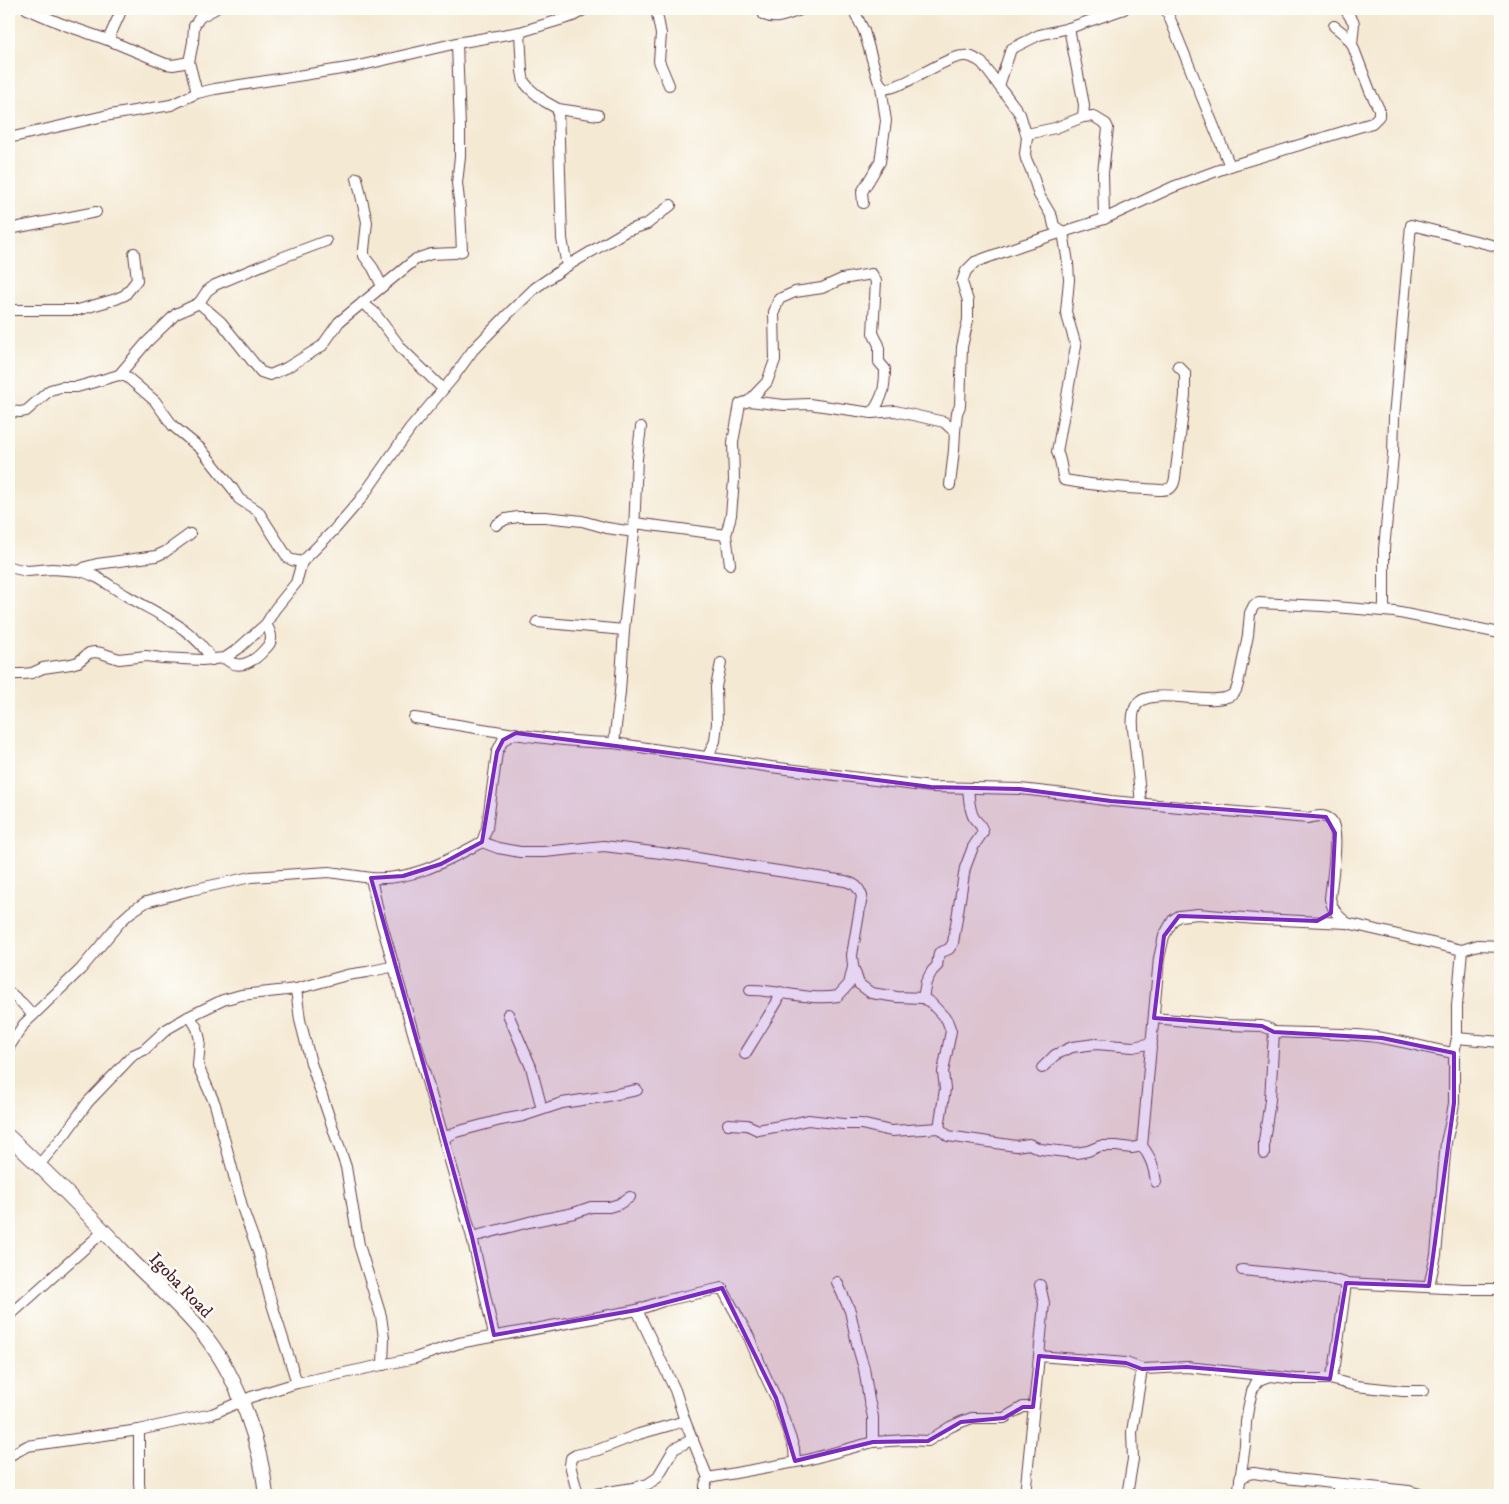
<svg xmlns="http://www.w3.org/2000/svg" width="1509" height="1504" font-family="'IM FELL DW Pica',serif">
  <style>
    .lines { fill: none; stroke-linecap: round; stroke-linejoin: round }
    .street-casing { stroke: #643d44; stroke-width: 12 }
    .secondary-casing { stroke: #643d44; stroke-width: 16 }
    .street { stroke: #fff; stroke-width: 10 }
    .secondary { stroke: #fff; stroke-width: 14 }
    .marked { fill: #7b2cbf; fill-opacity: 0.2; stroke: #7b2cbf; stroke-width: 4; stroke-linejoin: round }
    .labels { text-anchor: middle; stroke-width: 5; stroke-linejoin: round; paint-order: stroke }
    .street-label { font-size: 18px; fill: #4a1f2b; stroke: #fdfcf7 }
  </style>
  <rect width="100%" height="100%" fill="#fdfcf7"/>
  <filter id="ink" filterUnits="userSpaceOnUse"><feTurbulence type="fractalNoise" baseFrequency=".02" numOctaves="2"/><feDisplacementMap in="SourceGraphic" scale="10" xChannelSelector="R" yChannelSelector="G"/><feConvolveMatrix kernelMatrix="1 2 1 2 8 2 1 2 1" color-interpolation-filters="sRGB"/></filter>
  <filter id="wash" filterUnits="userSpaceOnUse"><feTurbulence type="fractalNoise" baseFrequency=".0096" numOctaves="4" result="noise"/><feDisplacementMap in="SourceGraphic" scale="20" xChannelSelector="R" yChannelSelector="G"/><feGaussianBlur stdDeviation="1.12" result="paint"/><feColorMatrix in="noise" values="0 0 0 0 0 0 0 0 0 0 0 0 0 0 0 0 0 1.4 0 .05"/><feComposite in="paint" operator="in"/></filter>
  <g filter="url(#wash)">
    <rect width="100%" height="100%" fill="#f4e9d3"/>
  </g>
  <g filter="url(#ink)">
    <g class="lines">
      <g class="street-casing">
        <g id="street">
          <path d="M27 9 62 24 108 40 166 64 173 65 189 62 193 42 194 26 200 17 215 9"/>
          <path d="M656 9 661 34 659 61 669 85"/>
          <path d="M762 9 764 15C777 21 790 13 803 9"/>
          <path d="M853 9 864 31 878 80C880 84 882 87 886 88 891 89 896 86 901 84 917 78 949 56 964 56 971 55 976 59 982 63L1020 114 1027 137 1025 154 1026 159 1031 170 1039 195 1052 217 1054 226 1063 232 1068 263 1069 280 1066 312 1076 346 1057 452C1062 461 1061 471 1064 480 1092 485 1119 488 1146 489 1153 489 1164 492 1170 488 1174 486 1174 482 1175 478L1185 395V373L1178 366"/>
          <path d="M1166 9 1230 166"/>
          <path d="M1345 9 1354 23 1352 44"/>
          <path d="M1069 28 1084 105 1083 117 1093 116 1106 124 1108 128 1103 173 1104 219"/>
          <path d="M520 32 522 71 524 82 530 89 544 101 558 109 598 115"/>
          <path d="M108 40 122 9"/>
          <path d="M189 62 197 93"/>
          <path d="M999 86 1011 49 1039 35 1069 28 1124 9"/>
          <path d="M558 109 562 239 567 266"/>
          <path d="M1027 134 1055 128 1083 117"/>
          <path d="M9 138 104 116 171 105 197 93 215 89 354 67 457 43 520 32 573 16 585 9"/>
          <path d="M357 178 367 222 364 250V256L373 268 382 286"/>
          <path d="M863 203 862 192 880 162 886 121 881 86"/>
          <path d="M9 229 96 212"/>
          <path d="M199 303 221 322 261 372 270 375 286 368 322 346 339 322 416 259 431 254 455 253 462 251 460 209 457 183 460 157V128L457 43"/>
          <path d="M362 303 374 312 402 349 443 389"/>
          <path d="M9 310H78L116 299 125 295 137 280 134 253"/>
          <path d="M119 375 147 342 176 314 199 303 207 291 215 285 270 262 326 241"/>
          <path d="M749 401 767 382 775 360 774 312 779 299 795 292 822 288 842 279 872 274 876 281 873 333 879 345V362L885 369C885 388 883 397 872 413"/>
          <path d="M9 411 20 412 26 411 50 390 61 387H77L119 375 127 377 155 401 173 426 201 449 233 489 239 499 258 511 288 558 292 560 302 562"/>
          <path d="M955 432 957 413 960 406 962 347 968 320V301L962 282 966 271 975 262 1022 245 1104 219 1173 187 1230 166 1372 123 1379 116V109L1370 91 1352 44 1344 34 1334 26"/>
          <path d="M635 523 726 535 731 515 734 480 733 442 740 404 749 401 784 405 809 404 872 413 895 411 944 422 955 432 954 450 950 485"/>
          <path d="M496 525 506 519 518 517H545L582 521 607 528 634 532"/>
          <path d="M726 535 730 564"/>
          <path d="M9 567 27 571 52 569 80 571 86 567 97 564 156 556 165 552 190 534"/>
          <path d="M80 571C98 575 111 587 127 596 157 614 194 628 212 660"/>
          <path d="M1384 611V549L1393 455 1394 417 1411 225 1500 247"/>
          <path d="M537 622 624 630"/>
          <path d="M225 658C238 672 255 661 265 649 267 647 269 645 270 643 273 636 269 629 266 624"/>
          <path d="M9 674H23L32 673 43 668 71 664 78 662 89 653 95 652 101 653 119 659 146 656 162 658 202 660 225 658 238 649 266 624 275 609 296 583 302 562 335 529 360 500 410 429 452 379 473 350 508 314 535 288 567 266 626 231 647 224 671 205"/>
          <path d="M414 718C480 728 547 742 614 743L771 767 931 787 1020 789 1065 794 1111 801 1308 818C1316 816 1324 814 1331 820 1341 831 1331 884 1330 899 1333 911 1338 916 1347 923"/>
          <path d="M614 743 620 692 624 630 634 532 637 458 641 427"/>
          <path d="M708 756 715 741 717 723 716 687 721 663"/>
          <path d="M1141 803C1139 784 1137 765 1135 746 1134 734 1130 719 1135 708 1145 681 1220 712 1235 692 1237 689 1237 687 1238 684L1248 635 1250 613 1254 605 1259 603 1322 606 1395 612 1500 633"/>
          <path d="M482 842 498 848 520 852H544L604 846 685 856 752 867 845 881C855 884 858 886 862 896L852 955 853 966 859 984 871 993 897 997 923 998 931 1003 947 1020 951 1031 943 1072 945 1089 939 1128"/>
          <path d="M296 989 300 1020 311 1063 346 1167 359 1245 381 1316 384 1338 383 1365"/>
          <path d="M750 990C780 990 808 1001 838 996L849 984 853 967"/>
          <path d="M9 992 22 1003 33 1015"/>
          <path d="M923 998 926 982 932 971 937 966 939 953 949 949 953 943 965 868 973 847 983 832C980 822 979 825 974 818 969 810 969 797 968 788"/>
          <path d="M508 1014 531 1067 542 1109"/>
          <path d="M188 1017 191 1018 197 1028 200 1040 198 1066 215 1104 243 1210 258 1251 270 1298 297 1383"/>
          <path d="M1154 1018 1227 1025 1262 1026 1270 1029 1274 1032 1270 1100 1264 1141V1154"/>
          <path d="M1274 1032C1310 1034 1346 1032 1382 1038 1407 1042 1430 1049 1454 1053"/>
          <path d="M1457 1038 1500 1042"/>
          <path d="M9 1047 24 1024 81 969 121 921 131 912 146 902 191 890 251 877 329 872 371 878"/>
          <path d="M745 1054 777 1002 781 992"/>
          <path d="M1042 1068 1055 1055 1072 1047 1096 1044 1133 1047 1152 1043"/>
          <path d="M728 1124 747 1125 758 1130 791 1124 808 1120 843 1124H861L891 1131 939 1128 948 1136 1016 1146 1029 1144 1040 1149 1076 1153 1088 1151 1100 1146H1116L1132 1148 1142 1146"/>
          <path d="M444 1138 456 1132 501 1120 523 1116 562 1103 602 1097 637 1090"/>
          <path d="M38 1166 65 1134 88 1102 133 1055 144 1050 167 1029 188 1017 223 1000 241 995 296 989 347 975 367 972 395 966"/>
          <path d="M1156 1182C1154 1168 1151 1157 1142 1146L1159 958 1164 936 1173 920 1179 916 1198 914 1256 919 1347 923 1462 950 1478 945 1500 946"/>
          <path d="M472 1237 529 1222 574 1213 591 1207H609L619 1204 630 1197"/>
          <path d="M1242 1270 1325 1278 1346 1283 1464 1289H1500"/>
          <path d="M837 1282 850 1311 858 1348 864 1368 869 1400 873 1417V1442"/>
          <path d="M1040 1285 1044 1303 1039 1356 1126 1363 1142 1369"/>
          <path d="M1429 1286 1436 1255 1446 1142 1451 1121 1454 1103V1053L1457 1038V1006L1462 950"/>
          <path d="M637 1310 675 1390 685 1421 708 1478 705 1485V1495"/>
          <path d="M9 1316 104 1231"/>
          <path d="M494 1335 472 1237 378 911 371 878C412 881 446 861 482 842L487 828 497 752 503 740 516 733"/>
          <path d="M1330 1379 1335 1365 1346 1283"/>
          <path d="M139 1430V1483L140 1495"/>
          <path d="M9 1456 27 1446 139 1430 212 1414 251 1397 297 1383 415 1358 459 1343 637 1310 663 1301 722 1288 749 1337 764 1373 776 1398 794 1448 795 1461"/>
          <path d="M708 1478 807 1460 873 1442 907 1440 928 1441 950 1427 961 1422 972 1418H1004L1023 1407H1033"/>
          <path d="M1240 1479 1248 1474 1254 1473 1285 1478 1409 1491 1424 1495"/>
          <path d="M1338 1484V1495"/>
          <path d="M578 1495 570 1465 571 1458 576 1455 598 1450 639 1434 685 1421"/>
          <path d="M589 1495 633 1488 648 1484 657 1478 674 1449 693 1439"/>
          <path d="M1025 1495 1039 1356"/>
          <path d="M1127 1495 1133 1459 1132 1432 1142 1369 1187 1367 1270 1376"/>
          <path d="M1238 1495 1245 1445 1246 1422 1248 1409 1252 1391 1256 1383 1261 1379 1271 1376 1295 1379H1330L1356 1386 1403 1391H1423"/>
        </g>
      </g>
      <g class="secondary-casing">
        <path id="secondary" d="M9 1137C52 1177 92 1218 132 1261 157 1286 187 1312 208 1340 239 1381 261 1445 266 1495"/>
      </g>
      <use href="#street" class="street"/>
      <use href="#secondary" class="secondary"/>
    </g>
  </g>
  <path class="marked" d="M516 733 931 787 1020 789 1111 801 1326 817 1335 833 1331 913 1317 921 1179 916 1164 936 1154 1018 1262 1026 1274 1032 1382 1038 1454 1053V1103L1429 1286 1346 1283 1330 1379 1187 1367 1142 1369 1126 1363 1039 1356 1033 1407H1023L1004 1418 961 1422 928 1441 873 1442 795 1461 776 1398 722 1288 637 1310 494 1335 472 1237 371 878 403 876 441 864 482 842 497 752 503 740Z"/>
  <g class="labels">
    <g class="street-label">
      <text transform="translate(181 1285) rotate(46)" y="6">Igoba Road</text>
    </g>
  </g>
  <rect width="1509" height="1504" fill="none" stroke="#fdfcf7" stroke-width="30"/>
</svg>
